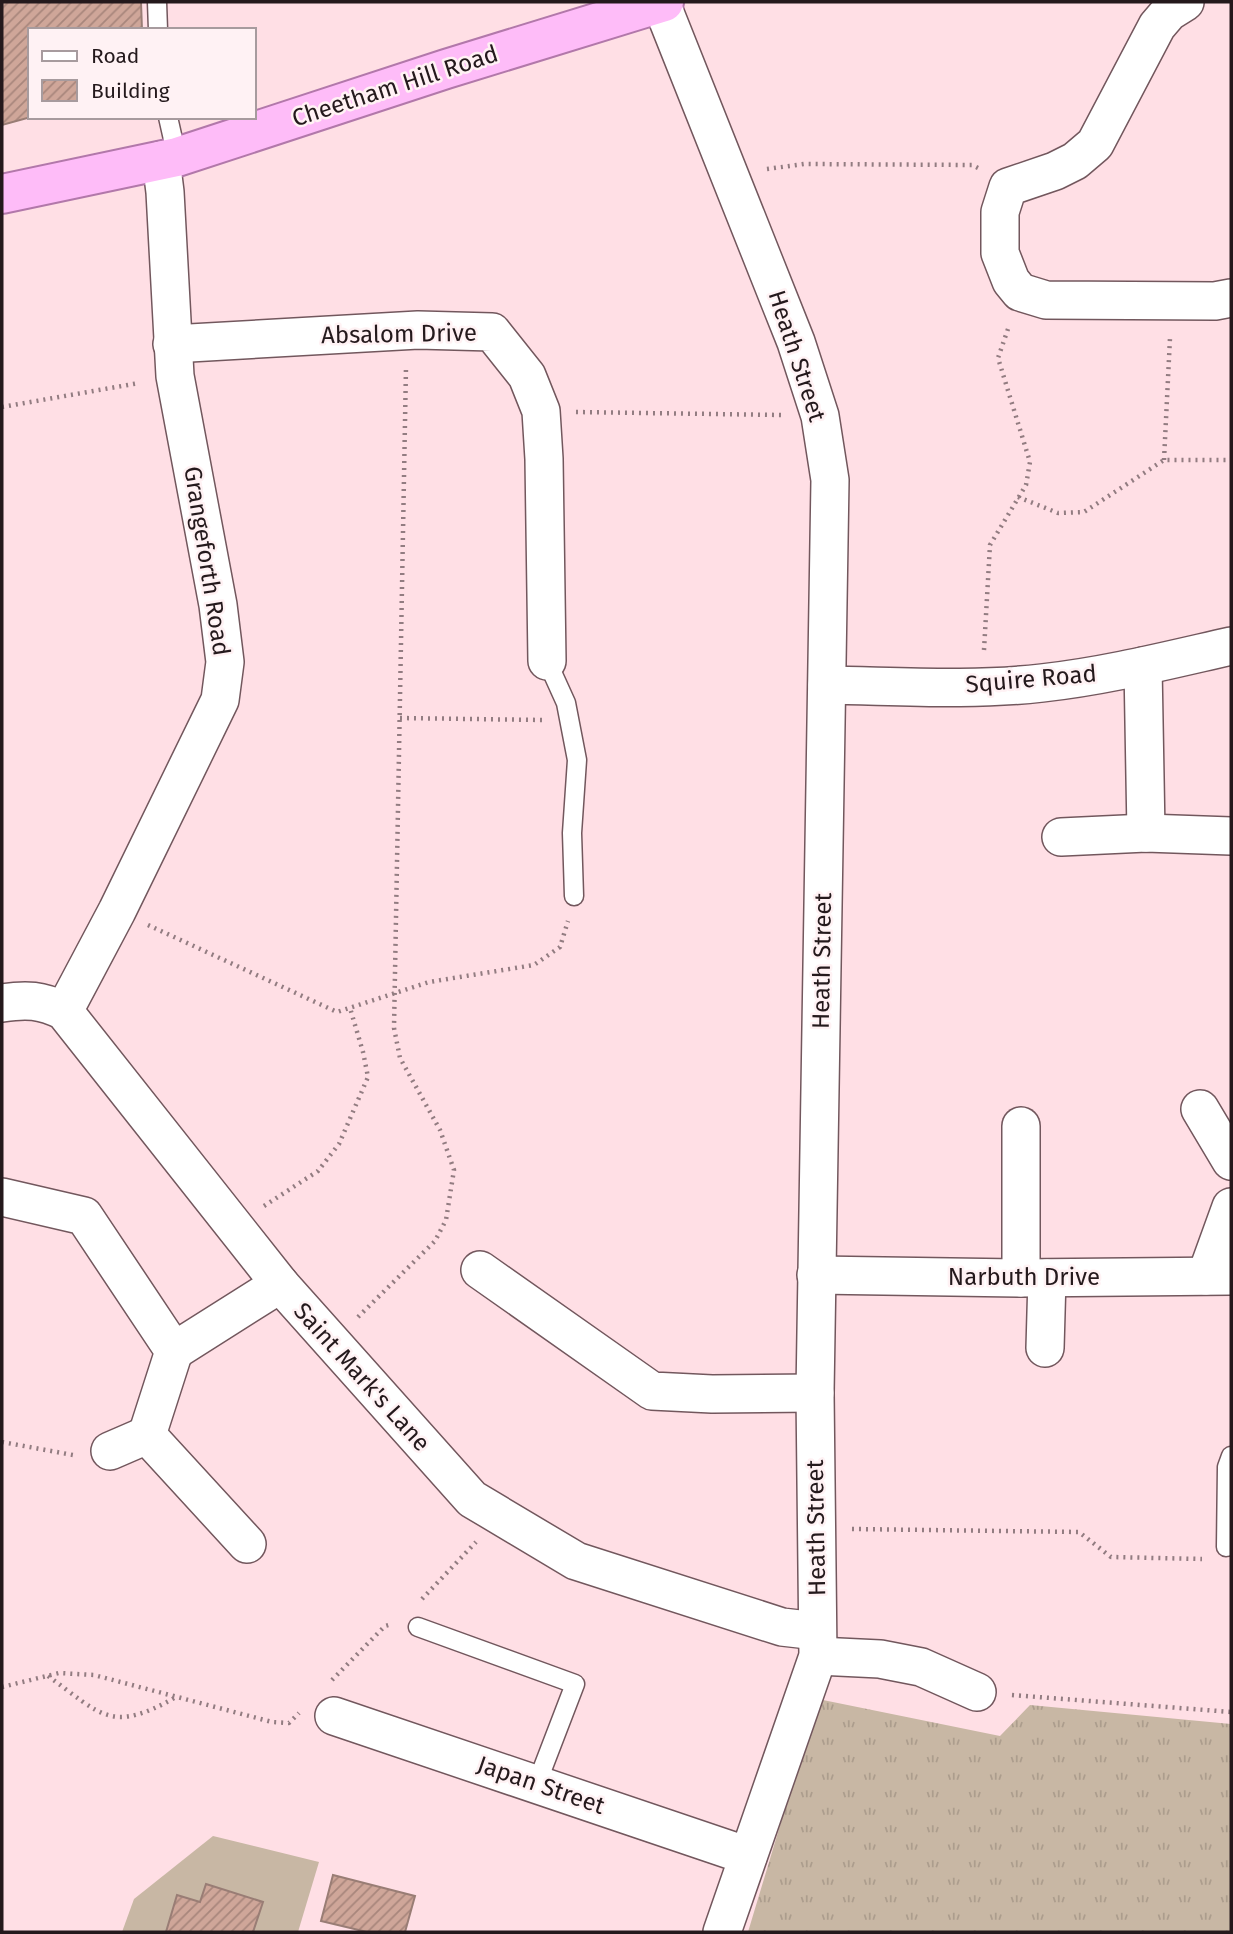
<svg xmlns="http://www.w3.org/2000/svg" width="1233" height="1934" font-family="'Fira Sans',sans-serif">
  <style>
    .grass { fill: url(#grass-tufts) }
    .garden { fill: #c8b7a4 }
    .building { fill: url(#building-hatch); stroke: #997d75; stroke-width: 2 }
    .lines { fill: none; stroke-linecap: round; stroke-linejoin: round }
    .service-casing { stroke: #72575d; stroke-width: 21 }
    .minor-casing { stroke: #72575d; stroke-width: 40 }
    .trunk-casing { stroke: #b278aa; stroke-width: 42 }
    .path { stroke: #927c81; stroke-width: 4.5; stroke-dasharray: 2 5; stroke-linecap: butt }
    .service { stroke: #fff; stroke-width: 18 }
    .minor { stroke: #fff; stroke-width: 37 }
    .trunk { stroke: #febcf8; stroke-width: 38 }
    .labels { text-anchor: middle; stroke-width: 5; stroke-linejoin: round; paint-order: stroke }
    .street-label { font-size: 24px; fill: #24191c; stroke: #fff2f4 }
  </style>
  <defs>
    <pattern id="grass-tufts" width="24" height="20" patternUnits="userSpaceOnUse" patternTransform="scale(1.75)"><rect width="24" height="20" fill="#c8b7a4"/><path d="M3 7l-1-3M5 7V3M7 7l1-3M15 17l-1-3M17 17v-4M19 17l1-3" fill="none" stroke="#ac9d8d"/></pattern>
    <pattern id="building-hatch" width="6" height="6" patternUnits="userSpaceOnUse" patternTransform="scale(1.75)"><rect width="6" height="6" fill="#cfa699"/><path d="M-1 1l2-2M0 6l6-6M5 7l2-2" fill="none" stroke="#a8867c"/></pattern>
  </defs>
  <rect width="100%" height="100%" fill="#ffdfe5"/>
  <path class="grass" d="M818 1699 1000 1736 1030 1705 1231 1724V1932H748Z"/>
  <path class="garden" d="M213 1836 319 1862 298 1932H122L134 1899Z"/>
  <g class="building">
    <path d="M2 2H141L142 30H30L31 117 2 125Z"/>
    <path d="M333 1875 415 1896 405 1932H367L321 1921Z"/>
    <path d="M206 1884 263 1902 253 1932H166L177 1895 200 1902Z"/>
  </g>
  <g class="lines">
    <g class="service-casing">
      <g id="service">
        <path d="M157 2 158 30"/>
        <path d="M168 117 177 157"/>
        <path d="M547 661 566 703 577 760 572 833 574 896"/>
        <path d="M1226 1547 1227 1467 1231 1456"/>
        <path d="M418 1627 575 1684 537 1783"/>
      </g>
    </g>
    <g class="minor-casing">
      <g id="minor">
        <path d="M1185 2 1169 12 1157 26 1095 144 1075 161 1055 171 1008 187 1000 212V253L1011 281 1020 292 1046 300 1215 301 1231 298"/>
        <path d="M661 3 796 342 820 416 830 480 815 1393 818 1656 722 1932"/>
        <path d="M172 344 418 330 492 332 527 376 541 411 544 459 547 661"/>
        <path d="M1143 666 1146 833"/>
        <path d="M827 685C898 686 971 691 1042 683 1106 676 1169 660 1231 646"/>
        <path d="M1061 837 1146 833 1231 836"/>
        <path d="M2 1003C27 999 41 1000 64 1011L280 1284 472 1499 576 1561 782 1627 817 1631"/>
        <path d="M64 1011 117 911 220 700 225 662 218 605 175 376 165 192 161 160"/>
        <path d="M1200 1109 1231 1161"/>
        <path d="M2 1197 84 1216 174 1351 147 1435 247 1544"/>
        <path d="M480 1270 652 1391 712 1394 815 1393"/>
        <path d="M816 1275 1021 1278 1231 1276"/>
        <path d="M1206 1276 1231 1207"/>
        <path d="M1021 1278V1126"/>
        <path d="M1045 1348 1047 1278"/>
        <path d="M174 1351 280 1284"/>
        <path d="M110 1451 147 1435"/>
        <path d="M818 1656 880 1659 921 1667 977 1692"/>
        <path d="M334 1716 748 1856"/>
      </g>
    </g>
    <g class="trunk-casing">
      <path id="trunk" d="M2 194 177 157 446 69 664 2"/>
    </g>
    <g class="path">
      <path d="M767 169 804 164 972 165 978 168"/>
      <path d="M2 407 139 383"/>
      <path d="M576 412 781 415"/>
      <path d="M1164 460 1170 338"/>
      <path d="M1018 497 1058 513 1084 512 1164 460H1231"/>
      <path d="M984 650 990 545 1026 485 1030 462 998 358 1009 326"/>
      <path d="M400 718 542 720"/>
      <path d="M148 925 337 1012 429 982 534 965 560 947 568 921"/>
      <path d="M264 1206 318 1171 339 1144 368 1077 363 1052 350 1008"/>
      <path d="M358 1317 435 1241 446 1220 454 1170 440 1130 400 1058 394 1028 406 367"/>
      <path d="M2 1442 73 1455"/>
      <path d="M852 1529 1079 1532 1111 1557 1202 1559"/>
      <path d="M422 1599 476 1542"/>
      <path d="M48 1676C102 1715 111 1734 176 1697"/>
      <path d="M332 1680 385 1626 392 1624"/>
      <path d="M2 1687 59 1673 94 1675 272 1722 289 1723 299 1713"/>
      <path d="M1012 1695 1231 1712"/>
    </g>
    <use href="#service" class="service"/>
    <use href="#minor" class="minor"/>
    <use href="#trunk" class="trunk"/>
  </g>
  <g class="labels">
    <g class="street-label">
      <text transform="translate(395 86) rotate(-18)" y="8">Cheetham Hill Road</text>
      <text transform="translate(399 334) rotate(-1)" y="8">Absalom Drive</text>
      <text transform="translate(797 356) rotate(72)" y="8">Heath Street</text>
      <text transform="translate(207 561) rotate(81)" y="8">Grangeforth Road</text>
      <text transform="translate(1031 679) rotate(-5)" y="8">Squire Road</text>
      <text transform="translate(822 961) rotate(-89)" y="8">Heath Street</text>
      <text x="1024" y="1285">Narbuth Drive</text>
      <text transform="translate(362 1377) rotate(48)" y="8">Saint Mark's Lane</text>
      <text transform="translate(816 1528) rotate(-91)" y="8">Heath Street</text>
      <text transform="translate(541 1785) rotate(19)" y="8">Japan Street</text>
    </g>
  </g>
  <rect width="1233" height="1934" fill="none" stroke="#24191c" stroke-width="7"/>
  <rect x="28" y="28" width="228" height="91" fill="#fff2f4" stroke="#a79b9e" stroke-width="2"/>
  <rect x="42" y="51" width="35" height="10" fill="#ffffff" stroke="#a79b9e" stroke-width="2"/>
  <text x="91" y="63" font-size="21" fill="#24191c">Road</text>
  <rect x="42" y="80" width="35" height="21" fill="url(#building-hatch)" stroke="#a79b9e" stroke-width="2"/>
  <text x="91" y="98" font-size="21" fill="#24191c">Building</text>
</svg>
